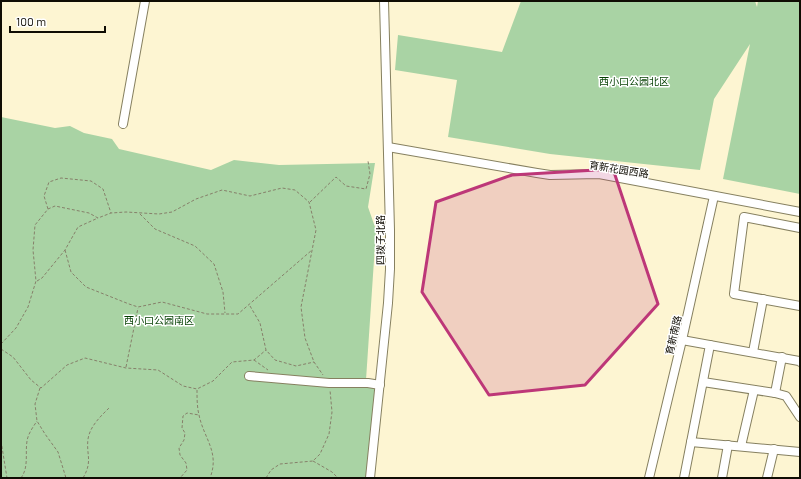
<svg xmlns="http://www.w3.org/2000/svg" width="801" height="479" font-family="Barlow,'Noto Sans SC',sans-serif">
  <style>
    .green { fill: #a9d3a4 }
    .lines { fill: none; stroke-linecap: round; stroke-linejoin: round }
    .minor-casing { stroke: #868060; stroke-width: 10 }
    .path { stroke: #86806a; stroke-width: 1; stroke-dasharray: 3 2; stroke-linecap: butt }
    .minor { stroke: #fff; stroke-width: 8 }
    .marked { fill: #bd3778; fill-opacity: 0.2; stroke: #bd3778; stroke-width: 3; stroke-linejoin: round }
    .labels { text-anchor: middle; stroke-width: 3; stroke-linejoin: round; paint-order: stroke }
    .park-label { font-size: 10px; fill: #033f00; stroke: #fff }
    .street-label { font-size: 10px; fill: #0f0c03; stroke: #fff }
  </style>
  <rect width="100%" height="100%" fill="#fdf5d2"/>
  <g class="green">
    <path d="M521 1H755L757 7 758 1H800V194L723 179 750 44 714 99 700 170 550 154 448 137 457 80 395 70 398 35 502 52Z"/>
    <path d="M1 117 55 128 70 126 84 133 112 139 119 149 211 170 234 160 279 165 375 163 368 207 376 230 366 380 377 392 369 478H1Z"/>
  </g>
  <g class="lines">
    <g class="minor-casing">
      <g id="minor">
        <path d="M123 124 145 1"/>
        <path d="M388 147 537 173 550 175 599 174 800 212"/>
        <path d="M800 228 744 217 734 294 800 306"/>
        <path d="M682 340 799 361 800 362"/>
        <path d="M753 352 763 299"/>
        <path d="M249 376 329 383H368L380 385"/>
        <path d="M703 382 775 393 786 396 800 417"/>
        <path d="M775 393 782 357"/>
        <path d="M691 442 800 452"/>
        <path d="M741 446 754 390"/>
        <path d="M370 478 388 303 390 269V230L384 1"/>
        <path d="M649 478 682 340 714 196"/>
        <path d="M684 478 710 345"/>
        <path d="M722 478 728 445"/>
        <path d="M767 478 774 449"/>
      </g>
    </g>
    <g class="path">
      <path d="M310 202 336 177 346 186 366 189 370 174 368 161"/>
      <path d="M48 209 44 196 49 182 61 178 91 181 103 189 111 213"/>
      <path d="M140 214 155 229 195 246 214 264 223 292 225 313"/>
      <path d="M65 250 71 272 86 287 129 304 138 307 162 302 207 314H238L312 250"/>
      <path d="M37 281 42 278 65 250 78 227 98 218"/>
      <path d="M250 306 260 323 266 350 275 360 296 366 314 362"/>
      <path d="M1 344 16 328 28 307 36 281 33 250 35 225 48 209 55 206 89 213 98 218 111 213 126 212 159 214 172 212 196 199 222 190 250 196 282 188 295 190 309 202 316 230 301 307 305 338 314 362 323 375"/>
      <path d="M1 349 13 357 31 380 41 388 67 365 85 358 126 368 158 370 183 386 197 389 213 381 232 362 254 360 266 350"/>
      <path d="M254 360 268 370"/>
      <path d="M126 367 138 308"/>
      <path d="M40 388 35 404 37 421 45 434 58 452 66 478"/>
      <path d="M197 390C197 398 197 407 199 415 204 439 220 452 210 478"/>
      <path d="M1 441 7 478"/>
      <path d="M313 461 332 472 338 478"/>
      <path d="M21 478C29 467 25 454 27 441 28 434 33 427 37 421"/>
      <path d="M83 478C93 461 86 455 88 439 90 426 101 416 109 408"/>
      <path d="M177 478H180L187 470 186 463 180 455 179 448 184 440 185 433 182 428 183 416 187 413 199 415"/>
      <path d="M266 478 271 470 280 464 313 461 320 454 329 434 332 412 330 390"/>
    </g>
    <use href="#minor" class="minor"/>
  </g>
  <path class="marked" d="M613 169 658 304 585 385 489 395 422 292 436 202 512 175Z"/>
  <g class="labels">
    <g class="park-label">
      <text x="634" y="85">西小口公园北区</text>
      <text x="159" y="324">西小口公园南区</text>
    </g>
    <g class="street-label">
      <text transform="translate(619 169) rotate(9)" y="4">育新花园西路</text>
      <text transform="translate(380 240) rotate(-90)" y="4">四拨子北路</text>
      <text transform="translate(673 335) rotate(-77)" y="4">育新南路</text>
    </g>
  </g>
  <rect width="801" height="479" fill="none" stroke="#0f0c03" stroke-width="4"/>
  <path d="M10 26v6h95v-6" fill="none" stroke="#0f0c03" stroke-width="2"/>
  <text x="16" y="26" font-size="12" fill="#0f0c03" stroke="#ffffff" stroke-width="3" paint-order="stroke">100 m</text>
</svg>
